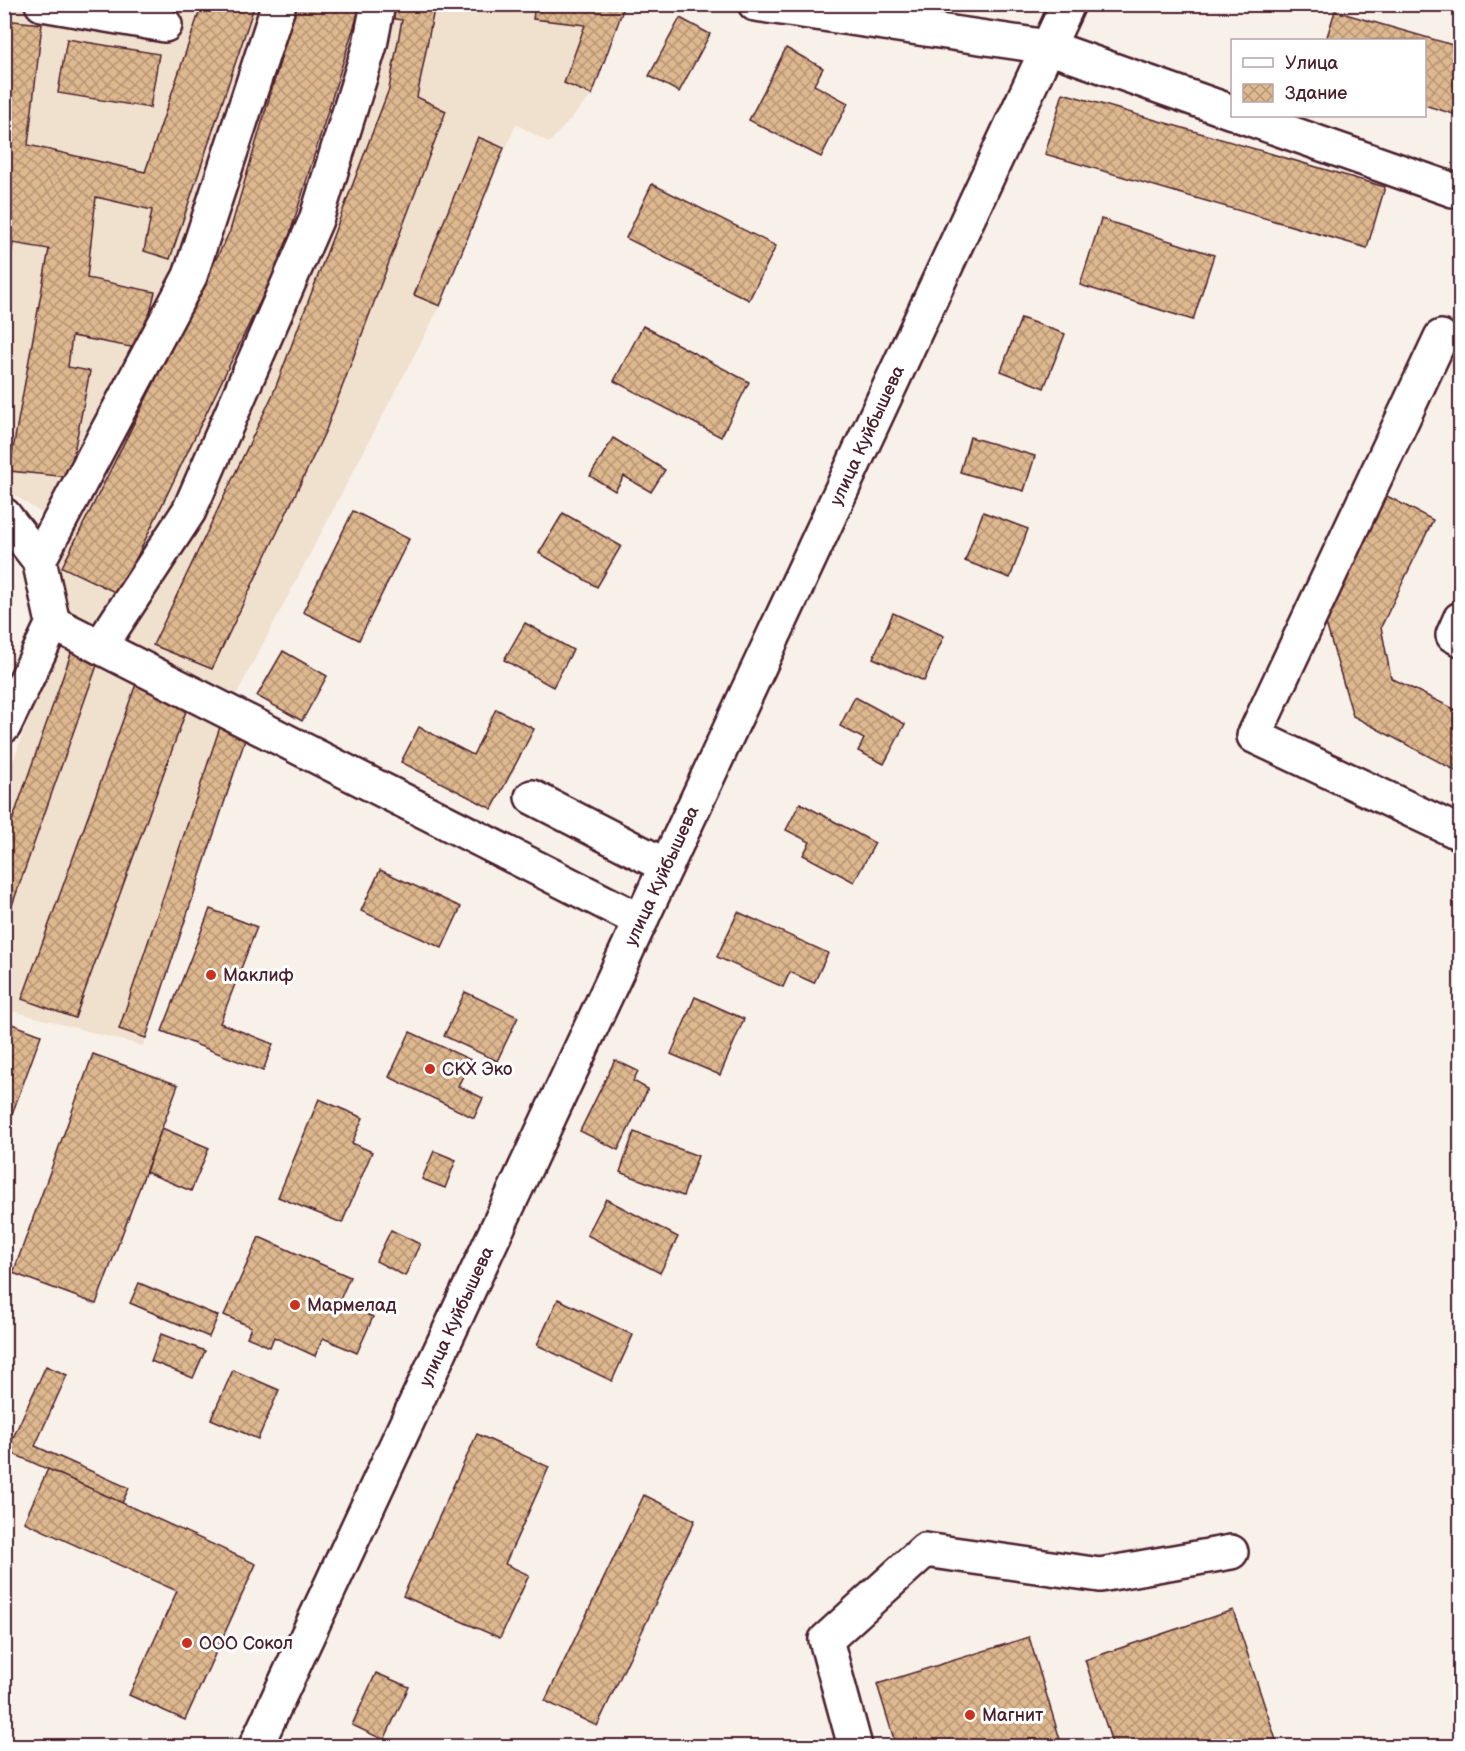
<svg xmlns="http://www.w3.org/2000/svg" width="1465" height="1751" font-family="'Balsamiq Sans',sans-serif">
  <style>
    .built { fill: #f0e0ce }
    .building { fill: url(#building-cross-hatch); stroke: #4a1f2b; stroke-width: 1.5 }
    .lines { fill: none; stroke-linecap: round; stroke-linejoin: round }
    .minor-casing { stroke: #4a1f2b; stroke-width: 38 }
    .minor { stroke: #fff; stroke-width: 33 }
    .poi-dot { fill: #c8321e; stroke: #fff; stroke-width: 2 }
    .labels { text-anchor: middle; stroke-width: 6; stroke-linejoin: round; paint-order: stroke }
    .street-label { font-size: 18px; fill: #4a1f2b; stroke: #fff }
    .poi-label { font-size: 18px; fill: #4a1f2b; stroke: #fff; text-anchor: start }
  </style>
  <defs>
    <pattern id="building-cross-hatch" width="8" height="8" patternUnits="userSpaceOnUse" patternTransform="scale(1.5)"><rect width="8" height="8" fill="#deb88f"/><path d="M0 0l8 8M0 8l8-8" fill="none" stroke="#b69575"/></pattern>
  </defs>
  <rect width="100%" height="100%" fill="#f8f1e9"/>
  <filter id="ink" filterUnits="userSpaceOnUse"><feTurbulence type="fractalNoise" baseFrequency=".0167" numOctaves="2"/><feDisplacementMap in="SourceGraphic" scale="12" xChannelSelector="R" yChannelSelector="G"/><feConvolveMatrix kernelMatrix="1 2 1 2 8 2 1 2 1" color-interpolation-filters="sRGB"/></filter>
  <g filter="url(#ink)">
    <path class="built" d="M5 5H625L592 95 549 143 516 124 440 306 224 718 242 749 143 1046 5 1009 4 785 68 614 49 518 5 489Z"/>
    <g class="building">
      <path d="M202 4H255L170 259 144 251 152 210 96 197 87 278 155 292 141 349 72 336 68 367 90 371 69 477 9 471 49 249 13 243 4 296V20L42 24 28 145 145 172Z"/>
      <path d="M297 4H361L285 250 119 594 62 567 230 231Z"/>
      <path d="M392 4H435L417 97 446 111 326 430 212 669 153 645 273 394 389 89 402 20 390 18Z"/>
      <path d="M535 4H625L592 95 564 83 585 25 533 19Z"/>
      <path d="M1335 11 1460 47V116L1424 105V40H1326Z"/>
      <path d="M680 18 710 34 679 92 649 76Z"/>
      <path d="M67 39 159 54 150 108 58 93Z"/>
      <path d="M786 48 823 68 814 85 848 103 821 157 749 120Z"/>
      <path d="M1063 93 1385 187 1367 248 1045 154Z"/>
      <path d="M478 137 504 148 440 306 414 295Z"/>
      <path d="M652 184 776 246 749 300 626 238Z"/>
      <path d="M1101 219 1214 255 1193 320 1080 285Z"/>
      <path d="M1021 318 1065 334 1044 388 1001 371Z"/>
      <path d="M643 326 749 382 721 437 614 381Z"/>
      <path d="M970 437 1035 456 1024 491 960 472Z"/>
      <path d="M613 438 665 470 651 492 624 476 615 491 590 476Z"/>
      <path d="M1383 494 1433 520 1381 627 1391 678 1460 712V773L1353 716 1323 613Z"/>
      <path d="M353 511 409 539 359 640 303 612Z"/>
      <path d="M983 512 1028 529 1010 578 965 561Z"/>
      <path d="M563 513 621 546 597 587 539 553Z"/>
      <path d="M893 613 944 636 924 681 873 658Z"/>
      <path d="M525 623 573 650 553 687 504 660Z"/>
      <path d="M73 648 100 657 4 928V844Z"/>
      <path d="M283 651 327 676 302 721 257 696Z"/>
      <path d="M136 684 189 703 75 1018 22 999Z"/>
      <path d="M855 697 905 724 884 764 858 751 864 739 840 726Z"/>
      <path d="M496 709 534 729 492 809 401 762 419 727 473 755Z"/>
      <path d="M223 718 248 731 146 1038 119 1029Z"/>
      <path d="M800 803 875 843 854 882 803 855 810 842 786 830Z"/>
      <path d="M380 870 461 907 442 948 361 911Z"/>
      <path d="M210 909 257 927 220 1023 273 1044 263 1071 162 1031Z"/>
      <path d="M738 912 828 953 814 983 790 972 783 987 717 957Z"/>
      <path d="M465 992 518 1017 497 1061 444 1036Z"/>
      <path d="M695 997 744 1019 720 1075 671 1054Z"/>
      <path d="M4 1021 41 1035 4 1136Z"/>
      <path d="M410 1032 471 1060 458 1086 483 1098 474 1118 389 1077Z"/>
      <path d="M93 1054 178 1085 96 1304 13 1273Z"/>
      <path d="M615 1060 638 1071 633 1081 648 1089 618 1150 580 1131Z"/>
      <path d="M319 1099 363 1118 352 1143 372 1152 342 1223 278 1197Z"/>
      <path d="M162 1128 209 1148 191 1191 146 1172Z"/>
      <path d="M634 1132 698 1156 683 1196 620 1172Z"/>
      <path d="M434 1151 456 1160 445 1188 422 1179Z"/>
      <path d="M606 1199 678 1237 660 1273 587 1235Z"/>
      <path d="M391 1230 420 1244 405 1276 376 1261Z"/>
      <path d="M259 1237 350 1277 339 1302 373 1317 357 1353 323 1338 315 1356 274 1337 270 1347 247 1337 251 1327 224 1315Z"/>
      <path d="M139 1283 218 1316 209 1337 130 1303Z"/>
      <path d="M558 1299 633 1335 612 1381 537 1345Z"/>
      <path d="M161 1334 205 1351 193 1378 151 1361Z"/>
      <path d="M46 1366 67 1375 35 1446 129 1488 122 1503 7 1451Z"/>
      <path d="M233 1370 279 1390 258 1439 211 1419Z"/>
      <path d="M477 1434 549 1467 505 1564 529 1575 500 1638 403 1596Z"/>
      <path d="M48 1469 256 1564 185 1720 129 1695 177 1591 24 1522Z"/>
      <path d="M644 1495 695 1520 597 1726 545 1701Z"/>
      <path d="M1233 1610 1278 1746H1113L1085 1660Z"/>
      <path d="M1029 1637 1062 1746H896L877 1684Z"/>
      <path d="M376 1673 409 1687 384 1740 352 1725Z"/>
    </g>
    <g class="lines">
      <g class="minor-casing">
        <g id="minor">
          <path d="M42 4 165 25"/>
          <path d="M755 4 1048 47 1232 112"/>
          <path d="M1242 116 1453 190"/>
          <path d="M1441 337 1254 736 1460 833"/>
          <path d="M4 515 39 560 53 623"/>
          <path d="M39 560 190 276 279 4"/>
          <path d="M1460 619 1453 635 1460 639"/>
          <path d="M53 623 641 921"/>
          <path d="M100 647 189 511 316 220 370 45 378 4"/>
          <path d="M4 726 53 623"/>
          <path d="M532 797 666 866"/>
          <path id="s1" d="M256 1746 1068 4"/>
          <path d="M855 1746 826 1640 925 1550 1100 1575 1231 1552"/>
        </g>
      </g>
      <use href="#minor" class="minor"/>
    </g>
  </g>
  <g class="poi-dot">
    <circle cx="211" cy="975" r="6"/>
    <circle cx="430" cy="1069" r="6"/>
    <circle cx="295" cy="1305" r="6"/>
    <circle cx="187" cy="1643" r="6"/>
    <circle cx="970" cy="1715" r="6"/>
  </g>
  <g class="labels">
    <g class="street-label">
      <text dy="6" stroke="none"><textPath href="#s1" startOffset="1446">улица Куйбышева</textPath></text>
      <text dy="6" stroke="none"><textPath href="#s1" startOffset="960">улица Куйбышева</textPath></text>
      <text dy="6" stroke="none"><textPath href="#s1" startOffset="474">улица Куйбышева</textPath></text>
    </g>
    <g class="poi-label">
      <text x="223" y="981">Маклиф</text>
      <text x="442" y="1075">СКХ Эко</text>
      <text x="307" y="1311">Мармелад</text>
      <text x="199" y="1649">ООО Сокол</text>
      <text x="982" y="1721">Магнит</text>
    </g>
  </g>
  <rect width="1465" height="1751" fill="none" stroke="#fff" stroke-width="24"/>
  <rect x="12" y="12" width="1441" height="1727" fill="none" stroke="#4a1f2b" stroke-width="2" filter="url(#ink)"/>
  <rect x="1231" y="39" width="195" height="78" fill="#ffffff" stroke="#b7a5aa" stroke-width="1.5"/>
  <rect x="1243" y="58" width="30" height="9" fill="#ffffff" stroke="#b7a5aa" stroke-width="1.5"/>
  <text x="1285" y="69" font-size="18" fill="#4a1f2b">Улица</text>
  <rect x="1243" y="84" width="30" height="18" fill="url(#building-cross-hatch)" stroke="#b7a5aa" stroke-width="1.5"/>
  <text x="1285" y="99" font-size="18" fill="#4a1f2b">Здание</text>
</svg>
